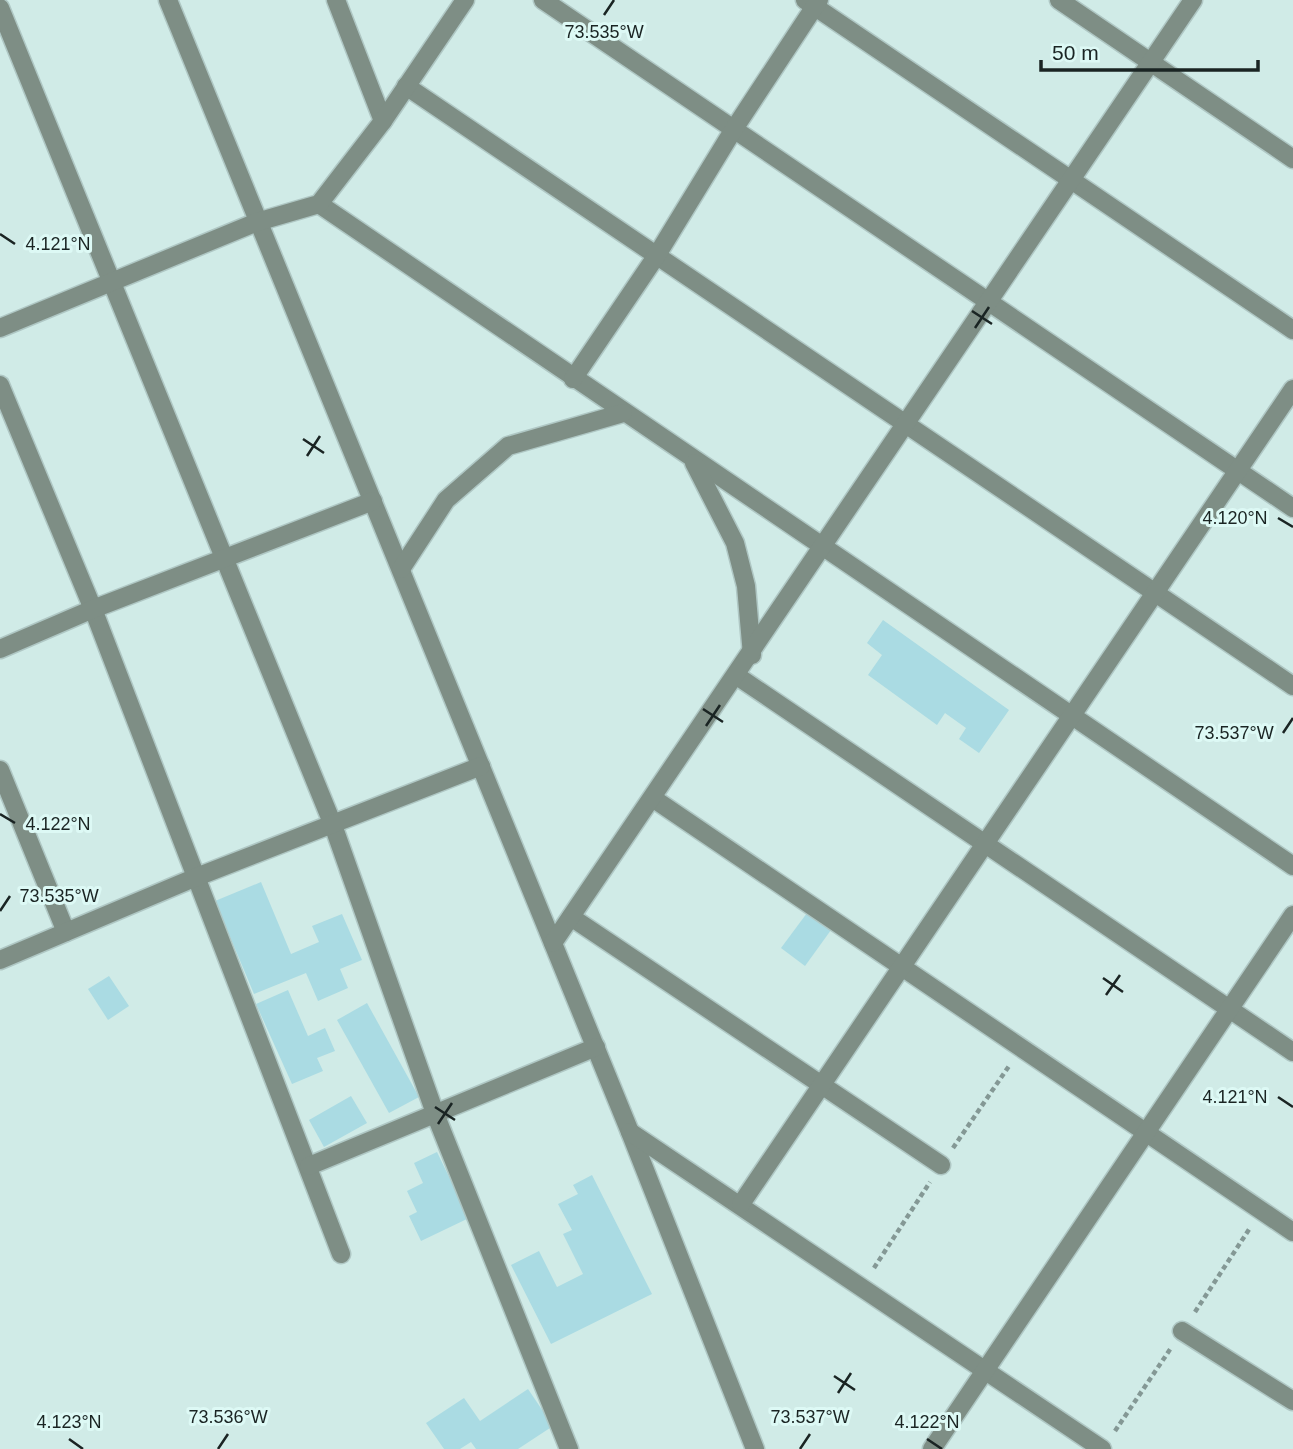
<svg xmlns="http://www.w3.org/2000/svg" width="1293" height="1449" font-family="Arial,sans-serif">
  <style>
    .building { fill: #aadbe3 }
    .lines { fill: none; stroke-linecap: round; stroke-linejoin: round }
    .minor-casing { stroke: #afc7c4; stroke-width: 21 }
    .path { stroke: #849895; stroke-width: 4.5; stroke-dasharray: 5 3.5; stroke-linecap: butt }
    .minor { stroke: #7e8e85; stroke-width: 18 }
    .ticks { fill: none; stroke: #1a2423; stroke-width: 2.5 }
    .ticks-label { font-size: 18px; text-anchor: middle; fill: #1a2423; stroke: #ddf9f5; stroke-width: 6; stroke-linejoin: round; paint-order: stroke }
  </style>
  <rect width="100%" height="100%" fill="#d0ebe7"/>
  <g class="building">
    <path d="M883 620 1009 710 979 753 959 739 966 728 945 713 937 725 868 675 882 655 867 643Z"/>
    <path d="M261 882 291 954 319 942 312 926 342 914 362 960 340 969 348 988 318 1001 306 973 254 994 215 901Z"/>
    <path d="M807 913 831 930 805 966 781 948Z"/>
    <path d="M109 976 129 1006 108 1020 88 989Z"/>
    <path d="M288 990 308 1036 325 1028 335 1051 317 1058 323 1071 292 1084 256 1004Z"/>
    <path d="M367 1003 419 1097 389 1113 337 1020Z"/>
    <path d="M351 1096 367 1123 324 1147 309 1120Z"/>
    <path d="M437 1152 469 1218 421 1241 409 1216 417 1212 407 1191 423 1183 414 1163Z"/>
    <path d="M592 1175 652 1294 551 1344 511 1265 539 1251 557 1287 583 1274 563 1234 572 1230 558 1204 578 1194 573 1185Z"/>
    <path d="M528 1389 553 1426 518 1449H476L471 1442 460 1449H444L426 1423 464 1398 480 1421Z"/>
  </g>
  <g class="lines">
    <g class="minor-casing">
      <g id="minor">
        <path d="M168 0 630 1132 755 1449"/>
        <path d="M336 0 383 121"/>
        <path d="M543 0 1293 508"/>
        <path d="M805 0 1293 330"/>
        <path d="M1059 0 1293 159"/>
        <path d="M0 8 333 825 436 1116 569 1449"/>
        <path d="M406 86 1293 686"/>
        <path d="M319 204 1293 866"/>
        <path d="M0 328 257 222 319 204 383 121 465 0"/>
        <path d="M573 379 657 255 734 129 819 0"/>
        <path d="M0 385 93 609 341 1254"/>
        <path d="M694 463 735 543 746 586 752 655"/>
        <path d="M401 569 446 500 508 446 623 413"/>
        <path d="M0 649 93 609 373 501"/>
        <path d="M737 676 1293 1052"/>
        <path d="M0 770 66 932"/>
        <path d="M654 799 1293 1232"/>
        <path d="M571 917 941 1165"/>
        <path d="M553 943 1193 0"/>
        <path d="M0 960 194 878 481 766"/>
        <path d="M630 1132 1102 1449"/>
        <path d="M309 1166 596 1047"/>
        <path d="M741 1204 1293 389"/>
        <path d="M1182 1331 1293 1401"/>
        <path d="M932 1449 1293 915"/>
      </g>
    </g>
    <g class="path">
      <path d="M953 1148 1009 1066"/>
      <path d="M874 1268 930 1182"/>
      <path d="M1195 1312 1250 1228"/>
      <path d="M1115 1431 1171 1348"/>
    </g>
    <use href="#minor" class="minor"/>
  </g>
  <path class="ticks" d="M604 15 614 0M0 234 15 244M972 311 992 324M975 328 989 307M303 439 324 453M307 456 320 436M1278 518 1293 527M703 709 723 722M706 726 720 705M1283 733 1293 718M0 814 15 823M0 911 10 896M1103 978 1123 992M1106 995 1120 975M1278 1097 1293 1107M435 1107 455 1120M438 1124 452 1103M834 1376 855 1390M838 1393 851 1373M69 1439 83 1449M927 1439 942 1449M218 1449 228 1434M800 1449 810 1434"/>
  <g class="ticks-label">
    <text x="604" y="38">73.535°W</text>
    <text x="58" y="250">4.121°N</text>
    <text x="1235" y="524">4.120°N</text>
    <text x="1234" y="739">73.537°W</text>
    <text x="58" y="830">4.122°N</text>
    <text x="59" y="902">73.535°W</text>
    <text x="1235" y="1103">4.121°N</text>
    <text x="228" y="1423">73.536°W</text>
    <text x="810" y="1423">73.537°W</text>
    <text x="69" y="1428">4.123°N</text>
    <text x="927" y="1428">4.122°N</text>
  </g>
  <path d="M1041 60v10h217v-10" fill="none" stroke="#1a2423" stroke-width="3.5"/>
  <text x="1052" y="60" font-size="21" fill="#1a2423" stroke="#ddf9f5" stroke-width="5" paint-order="stroke">50 m</text>
</svg>
